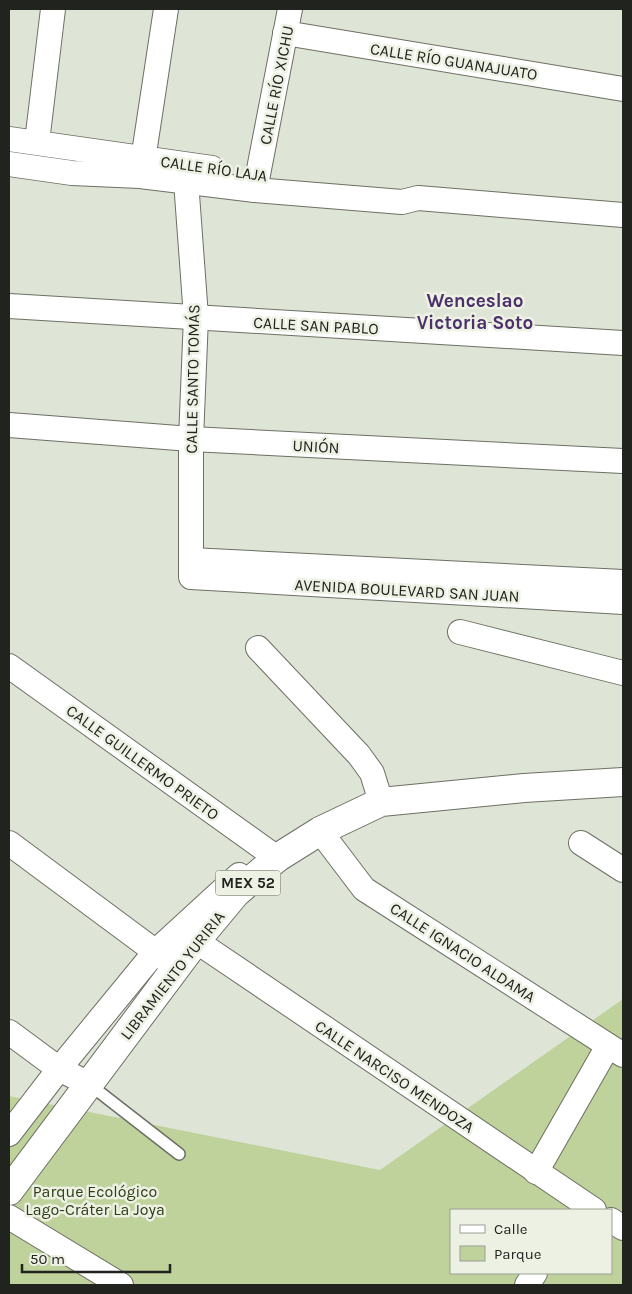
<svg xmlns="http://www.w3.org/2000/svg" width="632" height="1294" font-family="Karla,sans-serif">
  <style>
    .green { fill: #bfd29b; fill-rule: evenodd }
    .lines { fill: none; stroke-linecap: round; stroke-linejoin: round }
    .lane-casing { stroke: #6c7064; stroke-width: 14 }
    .street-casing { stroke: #6c7064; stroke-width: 26 }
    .primary-casing { stroke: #6c7064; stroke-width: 30 }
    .lane { stroke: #fff; stroke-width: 11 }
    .street { stroke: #fff; stroke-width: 24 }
    .primary { stroke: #fff; stroke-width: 28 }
    .labels { text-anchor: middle; stroke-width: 5; stroke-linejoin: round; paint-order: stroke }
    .shield { fill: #ecf1e3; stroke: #5e6159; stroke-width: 1 }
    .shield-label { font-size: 15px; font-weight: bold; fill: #21231e }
    .street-label { font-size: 16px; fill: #21231e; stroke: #ecf1e3 }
    .park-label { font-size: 16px; fill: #313c17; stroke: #ecf1e3 }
    .quarter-label { font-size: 19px; font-weight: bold; fill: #4c306b; stroke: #ecf1e3 }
  </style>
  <rect width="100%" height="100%" fill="#dee4d6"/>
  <path class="green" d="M623 999V1285H9V1096L380 1170ZM451 1210H611V1273H451Z"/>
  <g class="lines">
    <g class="lane-casing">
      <path id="lane" d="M89 1084 179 1154"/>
    </g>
    <g class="street-casing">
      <g id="street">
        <path d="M285 33 623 89"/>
        <path d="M9 139 212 168"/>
        <path d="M37 142 53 9"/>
        <path d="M9 164 72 173 140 176 255 190 402 202 418 198 623 215"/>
        <path d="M141 173 166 9"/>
        <path d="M186 181 196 317 191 439V577L623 602"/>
        <path d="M255 190 290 9"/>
        <path d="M9 306 623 343"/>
        <path d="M9 425 191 439 623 461"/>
        <path d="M191 560 623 582"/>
        <path d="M460 632 623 673"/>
        <path d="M258 648 359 755 372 773 381 802"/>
        <path d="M9 666 277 858"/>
        <path d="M320 831 364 889 623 1055"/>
        <path d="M9 843 168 961"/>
        <path d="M581 843 623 870"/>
        <path d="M196 941 594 1210"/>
        <path d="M9 1032 59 1069 89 1084"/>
        <path d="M9 1134 59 1069 155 952 239 875"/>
        <path d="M536 1172 608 1046"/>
        <path d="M9 1217 121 1285"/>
        <path d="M611 1220 623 1228"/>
        <path d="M527 1285 535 1273"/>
      </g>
    </g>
    <g class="primary-casing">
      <path id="primary" d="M9 1191 196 941 236 893 277 858 320 831 381 802 524 788 623 782"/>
    </g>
    <use href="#lane" class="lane"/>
    <use href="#street" class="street"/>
    <use href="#primary" class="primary"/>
  </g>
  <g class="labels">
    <rect class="shield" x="215.5" y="870.5" width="65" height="25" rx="4"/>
    <g class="shield-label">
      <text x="248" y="888">MEX 52</text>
    </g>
    <g class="street-label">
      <text transform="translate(454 61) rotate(9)" y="6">CALLE RÍO GUANAJUATO</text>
      <text transform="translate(276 85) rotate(-79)" y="6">CALLE RÍO XICHU</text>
      <text transform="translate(214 168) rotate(8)" y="6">CALLE RÍO LAJA</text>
      <text transform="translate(316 325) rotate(3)" y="6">CALLE SAN PABLO</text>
      <text transform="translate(192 379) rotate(-89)" y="6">CALLE SANTO TOMÁS</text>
      <text transform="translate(316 446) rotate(3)" y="6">UNIÓN</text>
      <text transform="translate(407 590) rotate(3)" y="6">AVENIDA BOULEVARD SAN JUAN</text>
      <text transform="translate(143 762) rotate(36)" y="6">CALLE GUILLERMO PRIETO</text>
      <text transform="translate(463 952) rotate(33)" y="6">CALLE IGNACIO ALDAMA</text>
      <text transform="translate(172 975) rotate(-52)" y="6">LIBRAMIENTO YURIRIA</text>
      <text transform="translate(395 1076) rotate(34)" y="6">CALLE NARCISO MENDOZA</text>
    </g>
    <g class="park-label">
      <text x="95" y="1197">Parque Ecológico<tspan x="95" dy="18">Lago-Cráter La Joya</tspan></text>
    </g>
    <g class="quarter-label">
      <text x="475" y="307">Wenceslao<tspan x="475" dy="22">Victoria Soto</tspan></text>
    </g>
  </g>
  <rect width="632" height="1294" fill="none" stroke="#21231e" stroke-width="20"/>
  <rect x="450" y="1209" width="162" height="65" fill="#ecf1e3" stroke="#9b9f94"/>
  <rect x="460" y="1225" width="25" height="8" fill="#ffffff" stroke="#9b9f94"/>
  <text x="494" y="1234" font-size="15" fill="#21231e">Calle</text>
  <rect x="460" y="1246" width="25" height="15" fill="#bfd29b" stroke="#9b9f94"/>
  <text x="494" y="1259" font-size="15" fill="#21231e">Parque</text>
  <path d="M22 1264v8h148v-8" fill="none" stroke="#21231e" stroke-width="2.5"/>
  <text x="30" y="1264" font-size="15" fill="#21231e" stroke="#ecf1e3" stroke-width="4" paint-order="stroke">50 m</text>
</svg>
